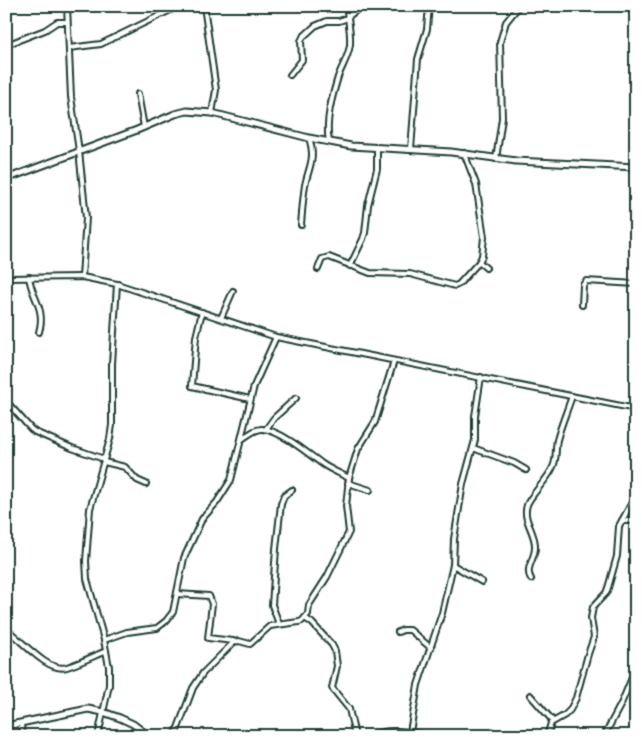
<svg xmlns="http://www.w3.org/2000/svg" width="642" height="742" font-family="'Shantell Sans',sans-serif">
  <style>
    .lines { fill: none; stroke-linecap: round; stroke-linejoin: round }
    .minor-casing { stroke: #1f3d34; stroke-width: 8 }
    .major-casing { stroke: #1f3d34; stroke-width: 9 }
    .minor { stroke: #fff; stroke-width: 4 }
    .major { stroke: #fff; stroke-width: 5 }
  </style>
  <rect width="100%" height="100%" fill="#fff"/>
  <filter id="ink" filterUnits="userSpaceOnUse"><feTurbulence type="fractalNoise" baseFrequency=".02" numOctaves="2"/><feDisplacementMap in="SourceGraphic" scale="10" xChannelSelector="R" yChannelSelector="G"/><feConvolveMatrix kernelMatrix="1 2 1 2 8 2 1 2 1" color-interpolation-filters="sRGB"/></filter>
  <g filter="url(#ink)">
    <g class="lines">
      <g class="minor-casing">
        <g id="minor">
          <path d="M67 6 71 97 79 151 86 218 82 277"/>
          <path d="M204 6 216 90 212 113"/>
          <path d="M6 45 45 30 57 22H67"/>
          <path d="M69 48 101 44 179 6"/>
          <path d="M290 75 302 60 301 41 303 37 315 26 327 21H339L345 19 358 9 380 6"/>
          <path d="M138 94 144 127"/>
          <path d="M329 142C325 121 332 97 338 77 342 66 348 58 350 45 351 32 348 18 346 6"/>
          <path d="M411 149 418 59 427 29 429 6"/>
          <path d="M496 159 502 118 500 42 506 22 519 6"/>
          <path d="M301 225C302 212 303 198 305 185 309 166 316 159 309 138"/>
          <path d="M479 262 486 268"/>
          <path d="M350 266 363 239 365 233 368 205 377 169V147"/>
          <path d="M318 269 322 259 329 257 370 273 410 274 455 286 459 284 479 262 482 256 484 237 476 184 464 153"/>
          <path d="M29 277C32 299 46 308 39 332"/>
          <path d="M6 278 82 277 117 284 276 337 636 409"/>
          <path d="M582 305 583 285 586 281 636 284"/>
          <path d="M202 312 196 337 192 386 250 399"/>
          <path d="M221 318 233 291"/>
          <path d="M6 401 31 429 35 432 72 448 104 459"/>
          <path d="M266 429 274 418 296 398"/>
          <path d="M242 439C248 435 256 428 263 429 281 431 306 452 321 463 329 469 339 473 349 478"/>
          <path d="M473 448 514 463 526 470"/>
          <path d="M104 462 125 467 137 480 146 484"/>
          <path d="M348 483 370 490"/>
          <path d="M622 521H636"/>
          <path d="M453 565 482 582"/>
          <path d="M531 579C524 568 536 558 535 546 535 531 522 520 527 505 531 494 547 481 553 467 557 459 555 449 557 440 561 425 567 411 572 396"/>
          <path d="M177 594 209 596 212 604 208 638 233 641"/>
          <path d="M305 618 312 623 332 645 335 651 337 666 332 688 349 709 355 736"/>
          <path d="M279 624 272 605 276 549 281 504 284 496 292 490"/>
          <path d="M6 629C22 640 47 673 67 667 80 663 94 656 106 651"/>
          <path d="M398 632 403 630H410L431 648"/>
          <path d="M104 640 127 632 157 628 166 621 173 612 184 558 202 519 217 502 231 480 254 386 276 337"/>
          <path d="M530 695 553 721"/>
          <path d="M21 723 22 736"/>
          <path d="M410 732 418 685 442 613 453 565 454 539 463 484 475 440V416L481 377"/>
          <path d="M98 736 109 685V667L104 640 87 579 86 561 90 509 110 439 112 425V364L117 284"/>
          <path d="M175 736 193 688 203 673 234 642 239 641 250 644 270 626 299 622 302 621 308 614 309 605 327 577 349 532 346 506 349 478 358 449 375 422 394 361"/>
          <path d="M547 736 551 723 565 715 570 710 576 698 588 654 594 637 591 618 593 607 606 593 608 588 617 556 619 526 636 495"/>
          <path d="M604 736 621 704 636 668"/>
        </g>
      </g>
      <g class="major-casing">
        <g id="major">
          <path d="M6 179 137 130 175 114 187 111 212 113 309 138 351 146 451 152 516 161 636 167"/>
          <path d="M6 726 88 709 103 712 120 718 133 724 149 736"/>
          <path d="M370 736C390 728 408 732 428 736"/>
        </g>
      </g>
      <use href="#minor" class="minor"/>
      <use href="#major" class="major"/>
    </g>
  </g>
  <rect width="642" height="742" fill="none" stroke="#fff" stroke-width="25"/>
  <rect x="12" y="12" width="617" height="717" fill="none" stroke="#1f3d34" stroke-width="2" filter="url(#ink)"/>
</svg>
